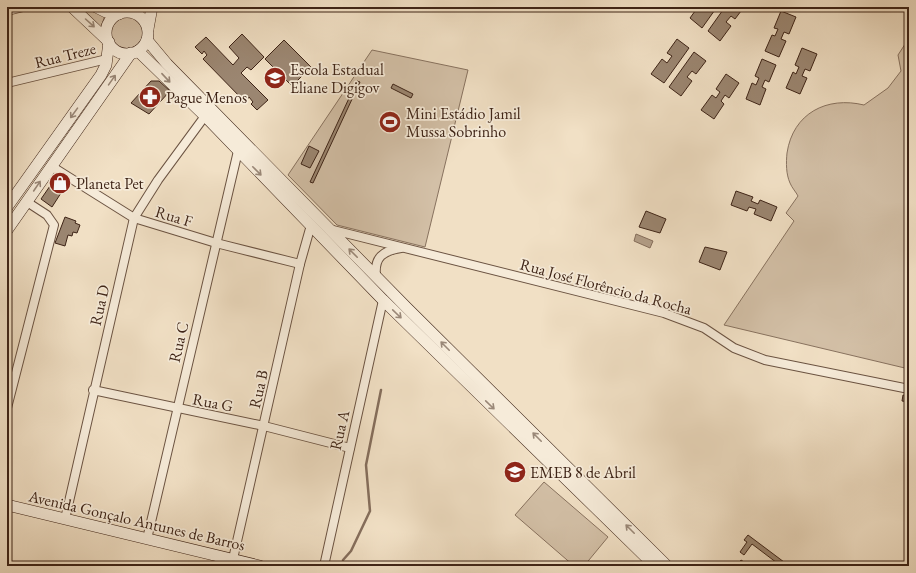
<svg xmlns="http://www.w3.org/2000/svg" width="916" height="573" font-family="'EB Garamond',serif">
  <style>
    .green { fill: #d3c0a7; stroke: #88725f }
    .water { fill: #b4a08a; stroke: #856e5c }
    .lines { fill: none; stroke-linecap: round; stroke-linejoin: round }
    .stream { stroke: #856e5c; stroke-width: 2.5 }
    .building { fill: #9b8671; stroke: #3e2417 }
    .street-casing { stroke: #6b5342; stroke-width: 10 }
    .secondary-casing { stroke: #3e2417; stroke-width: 12 }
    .street { stroke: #f6ebd9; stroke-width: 8 }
    .secondary { stroke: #f6ebd9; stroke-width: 11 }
    .oneway { stroke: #9a8878 }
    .labels { text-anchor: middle; stroke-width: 3.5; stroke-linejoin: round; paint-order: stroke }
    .street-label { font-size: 16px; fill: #3e2417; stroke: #f6ebd9 }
    .poi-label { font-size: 16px; fill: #3e2417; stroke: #f6ebd9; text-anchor: start }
  </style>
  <rect width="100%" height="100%" fill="#f1e0c5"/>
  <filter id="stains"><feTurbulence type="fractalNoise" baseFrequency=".005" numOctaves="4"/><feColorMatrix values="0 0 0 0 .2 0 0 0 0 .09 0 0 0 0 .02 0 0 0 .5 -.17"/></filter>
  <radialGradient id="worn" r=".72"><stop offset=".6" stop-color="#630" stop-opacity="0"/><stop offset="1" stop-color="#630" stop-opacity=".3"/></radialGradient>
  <g class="green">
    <path d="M80 7H86L105 15 101 27Z"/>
    <circle cx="126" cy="33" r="18"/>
    <path d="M909 38V369L724 325 794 221 786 213 798 196C796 192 792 188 790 183 786 174 786 163 787 153 793 113 827 96 864 105L888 88 901 71 898 55Z"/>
    <path d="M372 50 468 70 425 247 337 225 288 175Z"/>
    <path d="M544 482 608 537 584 566H574L515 515Z"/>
  </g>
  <path class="water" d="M636 234 653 241 650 248 634 241Z"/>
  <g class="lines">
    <path class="stream" d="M343 560 351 551 370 511 366 465 381 390"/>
  </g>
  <g class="building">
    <path d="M698 7H717L702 28 690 18Z"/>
    <path d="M725 7H744L735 19 731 16 726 22 731 26 720 41 708 31Z"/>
    <path d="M781 11 796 17 789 34 784 32 781 39 786 41 779 57 765 51 772 35 775 36 778 29 774 28Z"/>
    <path d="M242 34 264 57 251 70 247 67 241 73 268 100 257 110 251 104 253 102 249 97 245 102 203 59 207 55 204 51 202 54 195 47 206 37 233 65 239 58 229 47Z"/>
    <path d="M677 39 689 48 664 83 651 74 662 59 667 63 672 56 667 53Z"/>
    <path d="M284 40 311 67 292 86 265 59Z"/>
    <path d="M802 48 817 54 810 71 805 69 802 76 807 78 800 94 786 88 793 72 796 74 799 67 795 65Z"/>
    <path d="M694 52 706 61 696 74 692 71 687 77 692 81 681 96 669 87Z"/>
    <path d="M762 59 776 65 769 82 765 80 762 87 766 89 760 105 746 99 752 83 756 85 759 78 755 76Z"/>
    <path d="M726 74 739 83 729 98 725 95 721 101 724 104 714 119 701 110 712 95 716 98 720 92 716 89Z"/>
    <path d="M151 81H159L170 91 149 114 131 103Z"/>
    <path d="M357 81 360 82 313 183 310 182Z"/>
    <path d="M393 84 413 94 411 98 391 88Z"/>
    <path d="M309 146 319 151 310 168 301 164Z"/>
    <path d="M58 174 69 181 61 193 50 186Z"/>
    <path d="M50 186 61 193 52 207 41 199Z"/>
    <path d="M736 191 753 197 751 201 758 204 760 200 777 207 771 221 754 214 756 209 749 207 747 211 731 205Z"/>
    <path d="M646 211 666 219 660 233 639 227Z"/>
    <path d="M65 217 76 221 75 223 80 225 77 233 73 232 72 236 68 235 65 246 55 243Z"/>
    <path d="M705 247 727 252 720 270 699 262Z"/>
    <path d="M903 395 909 397V402L902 401Z"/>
    <path d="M748 535 784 562 781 566 752 544 744 555 740 552 747 542 744 540Z"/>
    <path d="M741 560 750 566H737Z"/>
  </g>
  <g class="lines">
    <g class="street-casing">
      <g id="street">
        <path d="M7 11 23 7"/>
        <path d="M7 83 107 59"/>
        <path d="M51 166 134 218 216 243 300 264"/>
        <path d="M329 229 664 313 704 328 734 348 765 360 909 389"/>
        <path d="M376 276C374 257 383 251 401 248"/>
        <path d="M93 390 264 426 350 448"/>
        <path d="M7 408 54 225 47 215 27 202"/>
        <path d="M65 519 134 218 158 180 205 116"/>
        <path d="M147 539 238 151"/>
        <path d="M233 559 300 264 311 225"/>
        <path d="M324 566 383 300"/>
      </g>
    </g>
    <g class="secondary-casing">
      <g id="secondary">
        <path d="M72 7 107 40"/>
        <path d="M96 7 106 12 119 14"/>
        <circle cx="127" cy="33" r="21"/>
        <path d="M148 29 152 7"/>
        <path d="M147 40 167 64 407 308 667 566"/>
        <path d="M138 51 205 116 383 300 655 566"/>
        <path d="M7 207 101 75 106 65 109 42"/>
        <path d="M7 230 131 53"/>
        <path d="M7 505 260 566"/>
      </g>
    </g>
    <use href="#street" class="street"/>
    <use href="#secondary" class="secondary"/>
  </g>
  <defs><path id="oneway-shaft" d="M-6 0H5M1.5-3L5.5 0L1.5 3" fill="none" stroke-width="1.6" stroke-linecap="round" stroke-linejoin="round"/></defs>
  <g class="oneway">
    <use href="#oneway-shaft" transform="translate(90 23) rotate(42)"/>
    <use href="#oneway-shaft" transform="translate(166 78) rotate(47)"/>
    <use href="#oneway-shaft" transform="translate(112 80) rotate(-55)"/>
    <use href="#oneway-shaft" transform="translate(74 113) rotate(126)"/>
    <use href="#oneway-shaft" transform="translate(257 171) rotate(45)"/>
    <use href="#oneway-shaft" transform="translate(37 186) rotate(-56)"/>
    <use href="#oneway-shaft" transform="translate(353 253) rotate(-135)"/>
    <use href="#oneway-shaft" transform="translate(397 314) rotate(44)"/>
    <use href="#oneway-shaft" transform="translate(445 346) rotate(-135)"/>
    <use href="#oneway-shaft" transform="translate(490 405) rotate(44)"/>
    <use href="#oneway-shaft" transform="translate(537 437) rotate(-135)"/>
    <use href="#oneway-shaft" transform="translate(630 529) rotate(-135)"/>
  </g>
  <defs>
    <g id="school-disc" transform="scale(1.15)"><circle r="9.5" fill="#8f2418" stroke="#f6ebd9"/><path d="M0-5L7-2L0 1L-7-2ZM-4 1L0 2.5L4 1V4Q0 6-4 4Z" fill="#fff"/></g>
    <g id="pharmacy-disc" transform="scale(1.15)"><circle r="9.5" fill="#8f2418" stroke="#f6ebd9"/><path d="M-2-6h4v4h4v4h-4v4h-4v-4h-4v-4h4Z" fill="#fff"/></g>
    <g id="stadium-disc" transform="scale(1.15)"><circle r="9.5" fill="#8f2418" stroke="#f6ebd9"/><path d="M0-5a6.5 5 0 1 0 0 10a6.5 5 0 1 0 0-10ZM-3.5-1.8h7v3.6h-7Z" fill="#fff"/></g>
    <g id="shop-disc" transform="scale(1.15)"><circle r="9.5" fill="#8f2418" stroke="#f6ebd9"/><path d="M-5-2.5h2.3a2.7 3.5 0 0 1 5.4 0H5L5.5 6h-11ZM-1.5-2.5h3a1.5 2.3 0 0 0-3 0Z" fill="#fff"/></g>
  </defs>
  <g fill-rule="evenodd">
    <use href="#school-disc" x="275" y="78"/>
    <use href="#pharmacy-disc" x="150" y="97"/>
    <use href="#stadium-disc" x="390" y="122"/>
    <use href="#shop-disc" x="60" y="183"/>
    <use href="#school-disc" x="515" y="472"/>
  </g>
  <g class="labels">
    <g class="street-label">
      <text transform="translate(65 55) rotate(-14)" y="6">Rua Treze</text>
      <text transform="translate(174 216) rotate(17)" y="6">Rua F</text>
      <text transform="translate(606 286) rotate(15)" y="6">Rua José Florêncio da Rocha</text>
      <text transform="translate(99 305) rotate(-77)" y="6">Rua D</text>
      <text transform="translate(178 342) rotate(-77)" y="6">Rua C</text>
      <text transform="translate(258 389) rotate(-77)" y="6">Rua B</text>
      <text transform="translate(213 402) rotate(11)" y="6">Rua G</text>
      <text transform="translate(339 430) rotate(-77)" y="6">Rua A</text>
      <text transform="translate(137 520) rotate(13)" y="6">Avenida Gonçalo Antunes de Barros</text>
    </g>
    <g class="poi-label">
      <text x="290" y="75">Escola Estadual<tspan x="290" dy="18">Eliane Digigov</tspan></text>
      <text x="166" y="103">Pague Menos</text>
      <text x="406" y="119">Mini Estádio Jamil<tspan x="406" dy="18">Mussa Sobrinho</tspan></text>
      <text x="76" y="189">Planeta Pet</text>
      <text x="530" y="478">EMEB 8 de Abril</text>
    </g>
  </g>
  <rect width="916" height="573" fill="none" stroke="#f1e0c5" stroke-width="24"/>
  <rect x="8" y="8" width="900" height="557" fill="none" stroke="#3e2417" stroke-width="2"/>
  <rect x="12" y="12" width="892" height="549" fill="none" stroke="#3e2417"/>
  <rect width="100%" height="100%" filter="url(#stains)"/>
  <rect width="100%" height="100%" fill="url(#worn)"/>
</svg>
